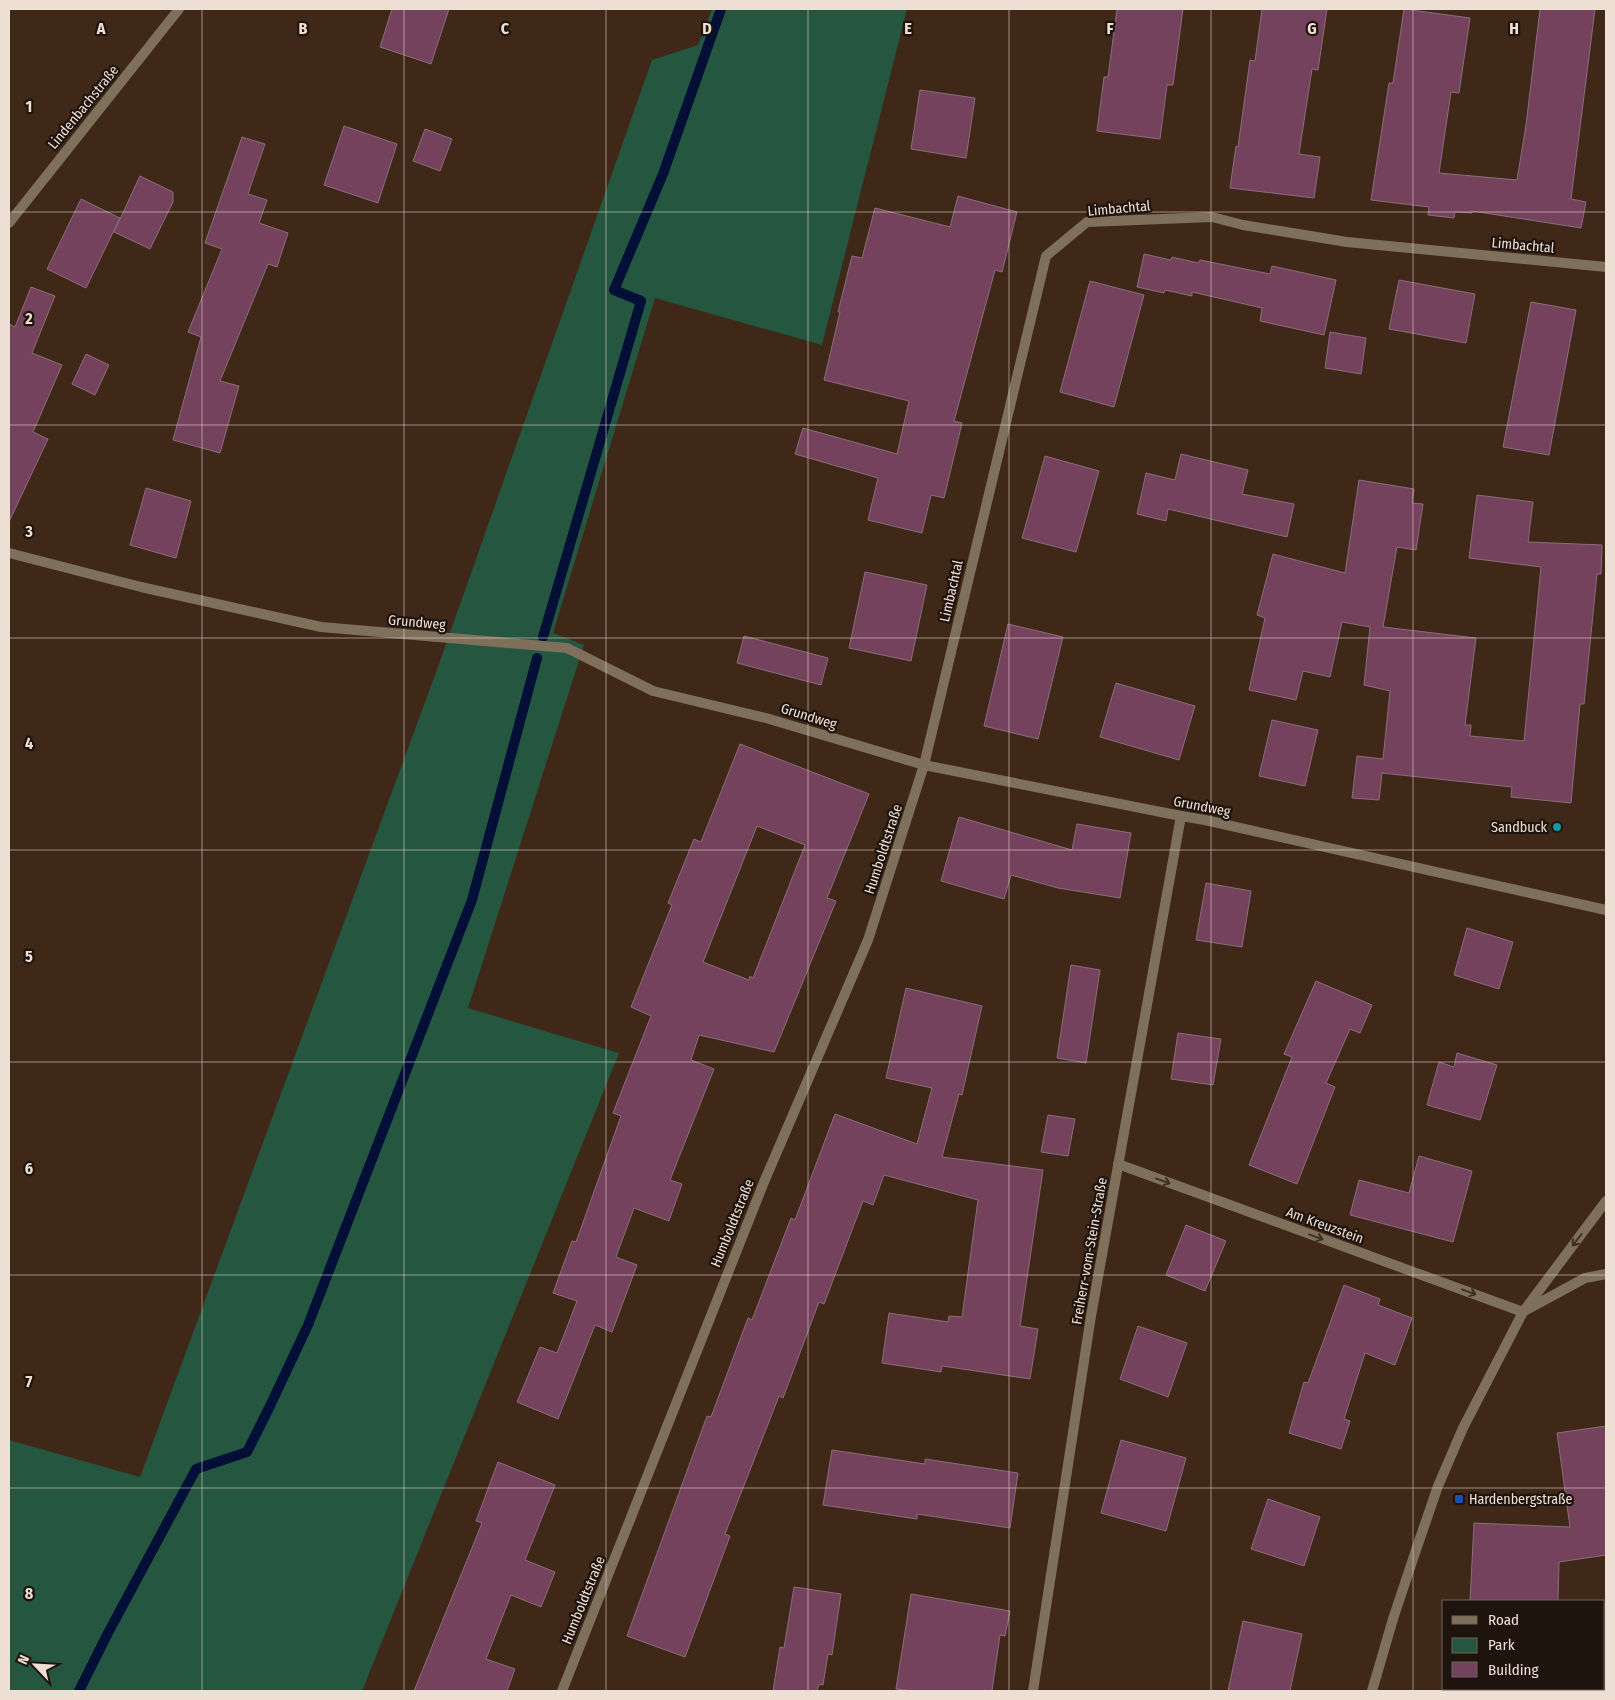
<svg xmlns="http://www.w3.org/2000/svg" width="1615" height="1700" font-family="'Fira Sans Condensed',sans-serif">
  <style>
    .green { fill: #25563f }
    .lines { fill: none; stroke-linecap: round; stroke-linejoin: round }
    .stream { stroke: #030f37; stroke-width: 10 }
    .building { fill: #75425e; stroke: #8a6d7b; fill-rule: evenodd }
    .street { stroke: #7e705b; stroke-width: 10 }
    .oneway { stroke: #3b3024 }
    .grid { fill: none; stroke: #eedfd5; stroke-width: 1; stroke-opacity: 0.55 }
    .culture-dot { fill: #0f9aa8; stroke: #1e140d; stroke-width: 2 }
    .transit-dot { fill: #1a4fb4; stroke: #1e140d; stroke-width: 2 }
    .labels { text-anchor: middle; stroke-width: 4.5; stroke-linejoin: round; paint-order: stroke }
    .street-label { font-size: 14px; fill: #eedfd5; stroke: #1e140d }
    .poi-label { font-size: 14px; fill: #eedfd5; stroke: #1e140d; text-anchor: end }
    .grid-label { font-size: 16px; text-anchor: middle; font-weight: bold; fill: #eedfd5; stroke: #1e140d; stroke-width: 4.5; stroke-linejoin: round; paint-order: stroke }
  </style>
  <rect width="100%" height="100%" fill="#3f2818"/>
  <path class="green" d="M712 9H907L822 345 655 298 553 633 584 645 468 1008 619 1053 362 1691H9V1440L140 1477 439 664 652 60 698 45Z"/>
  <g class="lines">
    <g class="stream">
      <path d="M543 637 641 301 614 290 663 174 721 9"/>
      <path d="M79 1691 108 1633 196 1469 247 1452 270 1406 308 1325 472 900 537 658"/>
    </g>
  </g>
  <g class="building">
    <path d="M392 9H449L431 64 380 47Z"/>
    <path d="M1117 9H1183L1173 85H1167L1160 139 1097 131 1104 77H1108Z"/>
    <path d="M1262 9H1327L1318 70 1312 69 1299 154 1320 157 1314 198 1230 188 1236 146 1238 147 1250 60 1255 61Z"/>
    <path d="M1404 9 1470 18 1459 93 1451 92 1439 173 1517 180 1526 125 1540 9H1595L1571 199 1586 202 1581 228 1472 211V213L1455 212 1454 218 1428 215 1429 207 1371 200 1389 83H1393Z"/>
    <path d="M920 90 975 98 966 158 911 149Z"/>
    <path d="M344 126 397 144 378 203 324 185Z"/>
    <path d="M425 129 452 139 440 171 413 161Z"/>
    <path d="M242 137 265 144 248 194 267 200 259 223 288 233 277 267 268 264 220 381 239 386 220 453 173 440 201 337 188 332 222 249 205 243Z"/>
    <path d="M140 176 173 192V202L150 249 114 232Z"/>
    <path d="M958 196 1017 212 1002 272 995 270 954 421 962 423 944 498 931 495 922 533 868 520 878 478 795 454 803 428 897 454 909 401 824 380 840 312H838L852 256 862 258 875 208 950 227Z"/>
    <path d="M81 199 120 218 86 288 47 269Z"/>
    <path d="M1144 254 1171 260 1172 257 1198 263 1200 260 1270 274 1272 266 1336 280 1324 335 1260 321 1262 308 1192 292V296L1165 290 1164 293 1137 287Z"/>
    <path d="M1399 280 1475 294 1466 343 1389 329Z"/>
    <path d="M1090 281 1144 295 1114 407 1060 392Z"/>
    <path d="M31 287 55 296 32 353 62 365 33 432 48 439 9 522V324L15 327Z"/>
    <path d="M1531 302 1576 310 1549 455 1503 447Z"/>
    <path d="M1330 332 1366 338 1361 374 1325 368Z"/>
    <path d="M86 354 109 365 95 395 72 384Z"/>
    <path d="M1181 454 1248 470 1242 494 1294 504 1287 537 1168 509 1166 521 1137 514 1146 473 1175 480Z"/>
    <path d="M1045 456 1099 471 1076 552 1022 538Z"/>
    <path d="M1359 480 1414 489 1412 503 1423 504 1416 550 1397 547 1383 627 1476 638 1465 725H1471L1470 736 1524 741 1541 567 1469 558 1477 495 1533 502 1528 542 1602 545 1601 574H1597L1584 704H1580L1571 803 1511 797 1512 787 1382 773 1379 800 1352 798 1357 756 1383 759 1390 691 1364 685 1370 627 1342 622 1330 677 1303 671 1296 700 1249 690 1265 618 1257 615 1273 554 1345 573Z"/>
    <path d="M146 488 191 501 176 558 130 545Z"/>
    <path d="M865 572 927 585 911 661 849 648Z"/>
    <path d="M1008 624 1063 637 1038 739 984 726Z"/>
    <path d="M744 636 828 658 821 685 737 663Z"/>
    <path d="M1116 683 1195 706 1179 760 1100 737Z"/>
    <path d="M1272 720 1318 730 1305 786 1259 776Z"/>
    <path d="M740 744 869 794 827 898 836 901 774 1052 699 1035 691 1060 714 1069 670 1180 682 1184 669 1221 634 1208 616 1257 637 1265 612 1332 595 1325 558 1419 517 1402 540 1347 557 1353 577 1301 553 1293 572 1241 576 1242 621 1116 613 1113 651 1016 631 1007 672 905 668 903 694 839 701 842ZM757 826 805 845 753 978 750 976 749 980 703 962Z"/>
    <path d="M959 817 1072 850 1077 824 1131 833 1120 898 1058 888 1011 875 1004 899 941 881Z"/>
    <path d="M1206 883 1251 891 1242 947 1196 940Z"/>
    <path d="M1467 928 1513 942 1499 989 1454 975Z"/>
    <path d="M1071 965 1100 970 1086 1063 1057 1058Z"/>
    <path d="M1316 981 1372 1005 1360 1033 1350 1029 1326 1083 1335 1087 1297 1184 1249 1165 1292 1057 1284 1054Z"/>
    <path d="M906 988 982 1006 962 1095 959 1094 942 1157 1043 1170 1020 1326 1038 1329 1030 1379 942 1366 941 1372 882 1363 889 1313 948 1322 949 1316 962 1317 978 1200 884 1175 873 1205 863 1201 824 1304 819 1302 783 1398 779 1396 725 1534 730 1536 685 1657 627 1636 707 1416 711 1417 748 1318 752 1320 791 1218 795 1220 835 1114 917 1144 932 1088 886 1078Z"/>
    <path d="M1178 1033 1221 1039 1213 1085 1171 1079Z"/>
    <path d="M1457 1053 1497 1065 1480 1120 1427 1105 1439 1062 1454 1067Z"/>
    <path d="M1048 1115 1075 1119 1068 1156 1041 1152Z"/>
    <path d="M1419 1156 1472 1171 1453 1242 1350 1215 1359 1180 1409 1193Z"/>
    <path d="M1186 1225 1226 1241 1205 1291 1166 1275Z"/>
    <path d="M1344 1285 1380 1299 1378 1305 1412 1318 1395 1365 1365 1353 1344 1419 1350 1421 1341 1449 1289 1433 1304 1382 1308 1383Z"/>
    <path d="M1138 1326 1187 1343 1168 1397 1120 1379Z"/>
    <path d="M1606 1426V1555L1559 1562 1558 1601H1470L1474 1523 1570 1527 1557 1433Z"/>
    <path d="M1121 1440 1186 1458 1166 1531 1101 1513Z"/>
    <path d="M832 1450 925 1464V1459L1018 1473 1010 1528 917 1514V1519L823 1505Z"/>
    <path d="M498 1462 555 1485 525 1560 555 1572 541 1607 511 1595 486 1659 515 1669 507 1691H414L482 1523 476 1521Z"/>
    <path d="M1268 1499 1320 1517 1304 1566 1251 1549Z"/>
    <path d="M794 1587 841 1594 832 1655 828 1654 823 1685 819 1684 817 1691H773L780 1647 784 1648Z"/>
    <path d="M911 1594 1010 1611 1005 1636 1000 1635 992 1691H913L896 1689Z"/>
    <path d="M1243 1621 1302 1634 1290 1691H1228Z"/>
  </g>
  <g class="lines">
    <g class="street">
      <path d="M9 223 179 9"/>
      <path d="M9 553 141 587 321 627 567 648 653 691 766 718 924 765 1181 816 1205 820 1606 910"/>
      <path d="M1118 1164 1523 1312"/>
      <path d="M1526 1310 1585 1278 1606 1274"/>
      <path d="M562 1691 764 1182 868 940 924 765 1046 256 1087 222 1212 217 1243 225 1347 242 1606 267"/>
      <path d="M1033 1691 1091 1316 1181 816"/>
      <path d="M1372 1691 1393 1619 1415 1553 1438 1486 1463 1428 1523 1312 1606 1201"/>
    </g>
  </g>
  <defs><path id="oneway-shaft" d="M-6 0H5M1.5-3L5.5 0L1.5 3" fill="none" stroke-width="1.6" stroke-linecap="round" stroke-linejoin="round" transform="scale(1.25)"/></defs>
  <g class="oneway">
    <use href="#oneway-shaft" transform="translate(1163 1181) rotate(20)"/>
    <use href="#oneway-shaft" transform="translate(1316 1237) rotate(20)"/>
    <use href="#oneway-shaft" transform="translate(1577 1240) rotate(127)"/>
    <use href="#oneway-shaft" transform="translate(1469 1292) rotate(20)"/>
  </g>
  <path class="grid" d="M202 9V1691M404 9V1691M606 9V1691M808 9V1691M1009 9V1691M1211 9V1691M1413 9V1691M9 212H1606M9 425H1606M9 638H1606M9 850H1606M9 1062H1606M9 1275H1606M9 1488H1606"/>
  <circle class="culture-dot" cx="1557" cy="827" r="5"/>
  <rect class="transit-dot" x="1454" y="1494" width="10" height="10" rx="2.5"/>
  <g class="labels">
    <g class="street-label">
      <text transform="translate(83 107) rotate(-51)" y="5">Lindenbachstraße</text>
      <text transform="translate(1119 208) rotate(-5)" y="5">Limbachtal</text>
      <text transform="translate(1523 245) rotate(5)" y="5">Limbachtal</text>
      <text transform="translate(951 591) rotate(-77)" y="5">Limbachtal</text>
      <text transform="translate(417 622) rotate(5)" y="5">Grundweg</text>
      <text transform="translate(809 716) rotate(17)" y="5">Grundweg</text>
      <text transform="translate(1202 806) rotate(11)" y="5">Grundweg</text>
      <text transform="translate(883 849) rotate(-72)" y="5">Humboldtstraße</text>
      <text transform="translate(732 1223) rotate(-68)" y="5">Humboldtstraße</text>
      <text transform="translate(1325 1225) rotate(20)" y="5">Am Kreuzstein</text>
      <text transform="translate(1089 1251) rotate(-80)" y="5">Freiherr-vom-Stein-Straße</text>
      <text transform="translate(583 1600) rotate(-68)" y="5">Humboldtstraße</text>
    </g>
    <g class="poi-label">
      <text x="1547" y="832">Sandbuck</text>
      <text x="1469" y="1504" text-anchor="start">Hardenbergstraße</text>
    </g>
  </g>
  <g class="grid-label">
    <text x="101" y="34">A</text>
    <text x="303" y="34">B</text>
    <text x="505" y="34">C</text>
    <text x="707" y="34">D</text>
    <text x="908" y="34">E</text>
    <text x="1110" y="34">F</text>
    <text x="1312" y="34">G</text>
    <text x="1514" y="34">H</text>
    <text x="29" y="112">1</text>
    <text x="29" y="324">2</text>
    <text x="29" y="537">3</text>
    <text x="29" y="749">4</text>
    <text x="29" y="962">5</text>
    <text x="29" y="1174">6</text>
    <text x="29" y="1387">7</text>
    <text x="29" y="1599">8</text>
  </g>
  <rect width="1615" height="1700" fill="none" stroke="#eedfd5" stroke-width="20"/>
  <rect x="1442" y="1600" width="162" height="90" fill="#1e140d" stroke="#71655d"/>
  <rect x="1452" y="1616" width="25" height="8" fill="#7e705b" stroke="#71655d"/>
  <text x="1488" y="1625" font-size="15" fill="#eedfd5">Road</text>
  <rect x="1452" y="1638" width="25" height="15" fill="#25563f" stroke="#71655d"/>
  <text x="1488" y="1650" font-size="15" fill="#eedfd5">Park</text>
  <rect x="1452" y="1662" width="25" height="15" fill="#75425e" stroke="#71655d"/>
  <text x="1488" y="1675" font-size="15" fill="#eedfd5">Building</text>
  <g transform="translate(35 1665) rotate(295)" stroke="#1e140d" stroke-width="4" paint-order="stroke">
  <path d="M0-4L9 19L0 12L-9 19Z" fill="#eedfd5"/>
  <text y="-8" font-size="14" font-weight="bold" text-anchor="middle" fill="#eedfd5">N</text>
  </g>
</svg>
